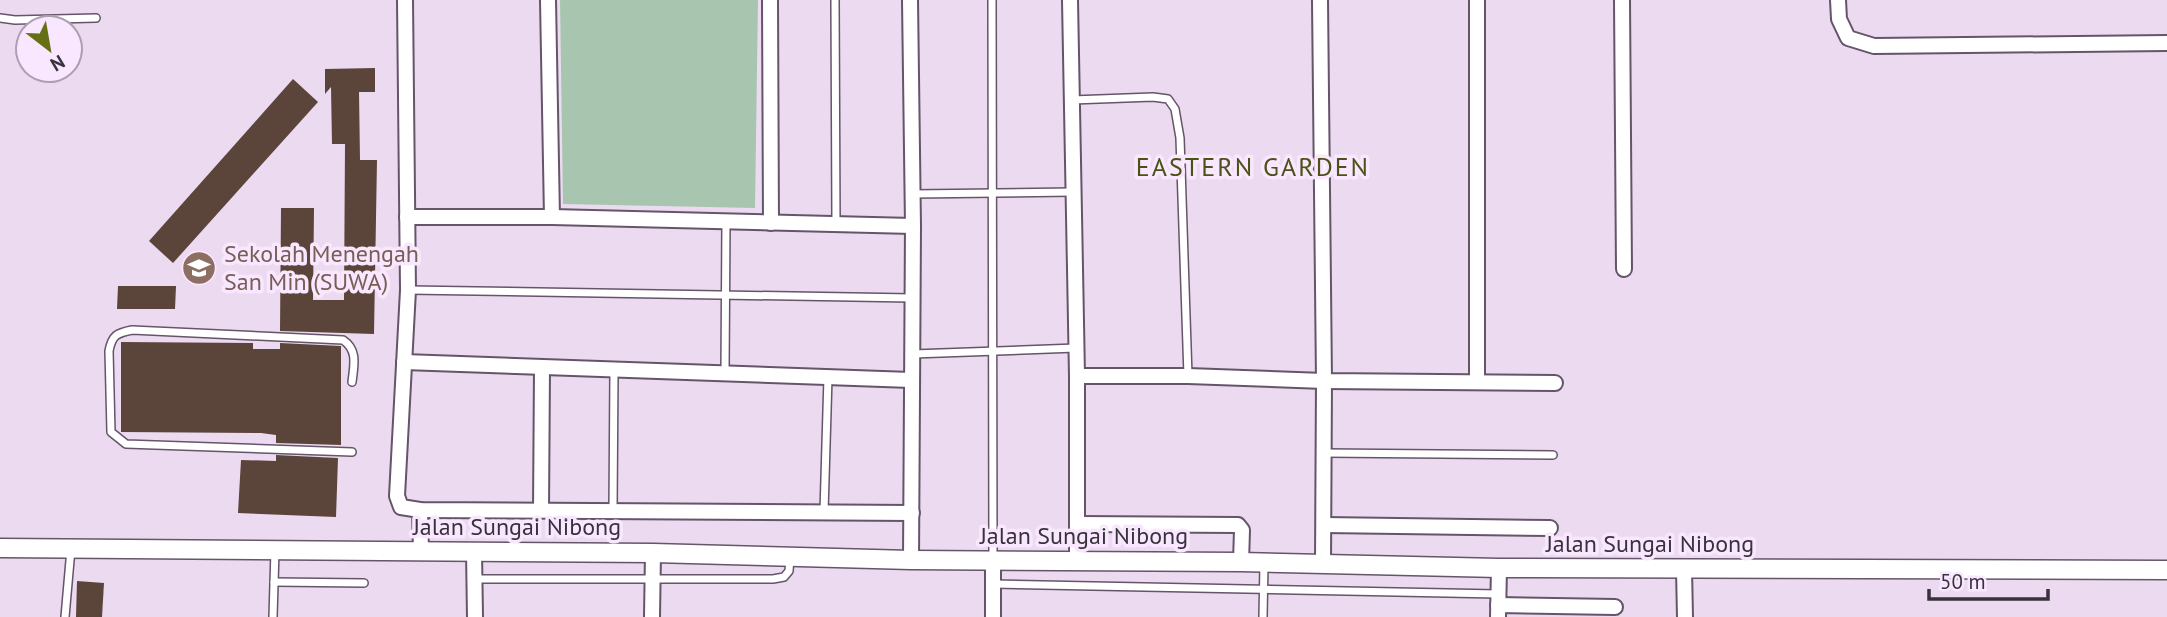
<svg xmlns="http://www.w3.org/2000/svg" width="2167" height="617" font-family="'PT Sans',sans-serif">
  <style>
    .green { fill: #a8c6af }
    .building { fill: #5b4439 }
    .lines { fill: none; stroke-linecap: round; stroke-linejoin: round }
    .service-casing { stroke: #645569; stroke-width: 10 }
    .minor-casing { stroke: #645569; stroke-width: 18 }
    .tertiary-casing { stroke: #645569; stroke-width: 21 }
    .service { stroke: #fff; stroke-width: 7 }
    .minor { stroke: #fff; stroke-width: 14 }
    .tertiary { stroke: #fff; stroke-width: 18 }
    .labels { text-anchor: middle; stroke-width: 7; stroke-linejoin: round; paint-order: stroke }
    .education-label { font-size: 24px; fill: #785e54; stroke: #f9e7ff; text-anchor: start }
    .street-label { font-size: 24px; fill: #38323b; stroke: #f9e7ff }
    .neighbourhood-label { font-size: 26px; letter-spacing: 2px; fill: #4c5217; stroke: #f9e7ff }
  </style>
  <rect width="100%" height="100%" fill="#ecdaf1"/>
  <path class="green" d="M560 0H758L755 208 563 204Z"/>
  <g class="building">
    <path d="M375 68V92H359L360 160H377L374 334 280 331 281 208H314L313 300H344L345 144H332L331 87 325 94V69Z"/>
    <path d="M293 79 318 102 173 263 149 241Z"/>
    <path d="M118 286H176L175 309H117Z"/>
    <path d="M121 342 253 343V349H280V343L341 346V445L276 443V435L261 433 121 432Z"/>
    <path d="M276 455 338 458 336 517 238 513 241 460 276 461Z"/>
    <path d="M77 581 104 583 102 617H76Z"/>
  </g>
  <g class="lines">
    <g class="service-casing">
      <g id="service">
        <path d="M835 0 836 224"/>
        <path d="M992 0 993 559"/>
        <path d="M0 18 15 20 96 18"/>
        <path d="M1072 100 1153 97 1168 99 1175 109 1180 138 1188 376"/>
        <path d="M913 194 1074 192"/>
        <path d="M408 290 912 298"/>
        <path d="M913 354 1076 348"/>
        <path d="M725 373 726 221"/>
        <path d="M352 382C354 365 358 350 343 340L132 330C117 333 112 335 109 351L111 432 126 444 352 452"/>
        <path d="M1324 453 1553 455"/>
        <path d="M613 510 614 370"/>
        <path d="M824 512 828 377"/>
        <path d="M475 579H773L784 577 789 571 790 557"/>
        <path d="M274 582 364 583"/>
        <path d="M994 584 1498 594"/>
        <path d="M65 617 71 549"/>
        <path d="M273 617 275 550"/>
        <path d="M1263 617 1264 563"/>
      </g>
    </g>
    <g class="minor-casing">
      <g id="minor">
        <path d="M405 0 408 290 397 496 401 507 420 510 912 513"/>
        <path d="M548 0 552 217"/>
        <path d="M770 0 771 223"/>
        <path d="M910 0 913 226 911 560"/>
        <path d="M1070 0 1077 376V560"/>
        <path d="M1320 0 1324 381 1323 564"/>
        <path d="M1477 0V381"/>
        <path d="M1622 0 1624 269"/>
        <path d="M1838 0 1839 19 1848 38 1874 46 2167 43"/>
        <path d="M407 217H552L913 226"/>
        <path d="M404 362 911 380"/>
        <path d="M1077 376H1188L1324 381 1555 383"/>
        <path d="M420 510 421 551"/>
        <path d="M541 510 542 368"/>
        <path d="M1077 524 1238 525 1242 530 1241 562"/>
        <path d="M1324 525 1550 528"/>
        <path d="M474 551 475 617"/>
        <path d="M993 561V617"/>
        <path d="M1684 569 1685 617"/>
        <path d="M1498 605 1615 607"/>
        <path d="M652 617 653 553"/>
        <path d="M1498 617 1499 568"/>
      </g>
    </g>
    <g class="tertiary-casing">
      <path id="tertiary" d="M0 548 653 553 911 560 1241 562 1499 568 2167 570"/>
    </g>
    <use href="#service" class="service"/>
    <use href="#minor" class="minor"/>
    <use href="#tertiary" class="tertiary"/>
  </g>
  <defs>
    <g id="school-disc" transform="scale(1.75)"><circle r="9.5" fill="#8d6e63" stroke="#f9e7ff"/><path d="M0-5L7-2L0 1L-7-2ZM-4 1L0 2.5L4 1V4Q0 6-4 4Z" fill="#fff"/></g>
  </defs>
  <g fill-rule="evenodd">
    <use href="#school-disc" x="199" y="268"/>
  </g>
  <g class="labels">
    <g class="education-label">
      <text x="224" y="262">Sekolah Menengah<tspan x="224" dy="28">San Min (SUWA)</tspan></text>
    </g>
    <g class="street-label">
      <text x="517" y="535">Jalan Sungai Nibong</text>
      <text x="1084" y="544">Jalan Sungai Nibong</text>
      <text x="1650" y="552">Jalan Sungai Nibong</text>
    </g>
    <g class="neighbourhood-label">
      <text x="1253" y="176">EASTERN GARDEN</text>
    </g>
  </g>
  <g transform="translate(49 49) rotate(149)"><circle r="33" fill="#f9e7ff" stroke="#ac9fb1" stroke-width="2"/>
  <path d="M0-5L12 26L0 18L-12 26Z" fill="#676f15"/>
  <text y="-10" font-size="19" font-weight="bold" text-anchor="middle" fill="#38323b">N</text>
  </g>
  <path d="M1929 589v10h119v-10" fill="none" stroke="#38323b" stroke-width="3.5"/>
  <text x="1940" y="589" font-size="21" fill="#38323b" stroke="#f9e7ff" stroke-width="5" paint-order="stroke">50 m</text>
</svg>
